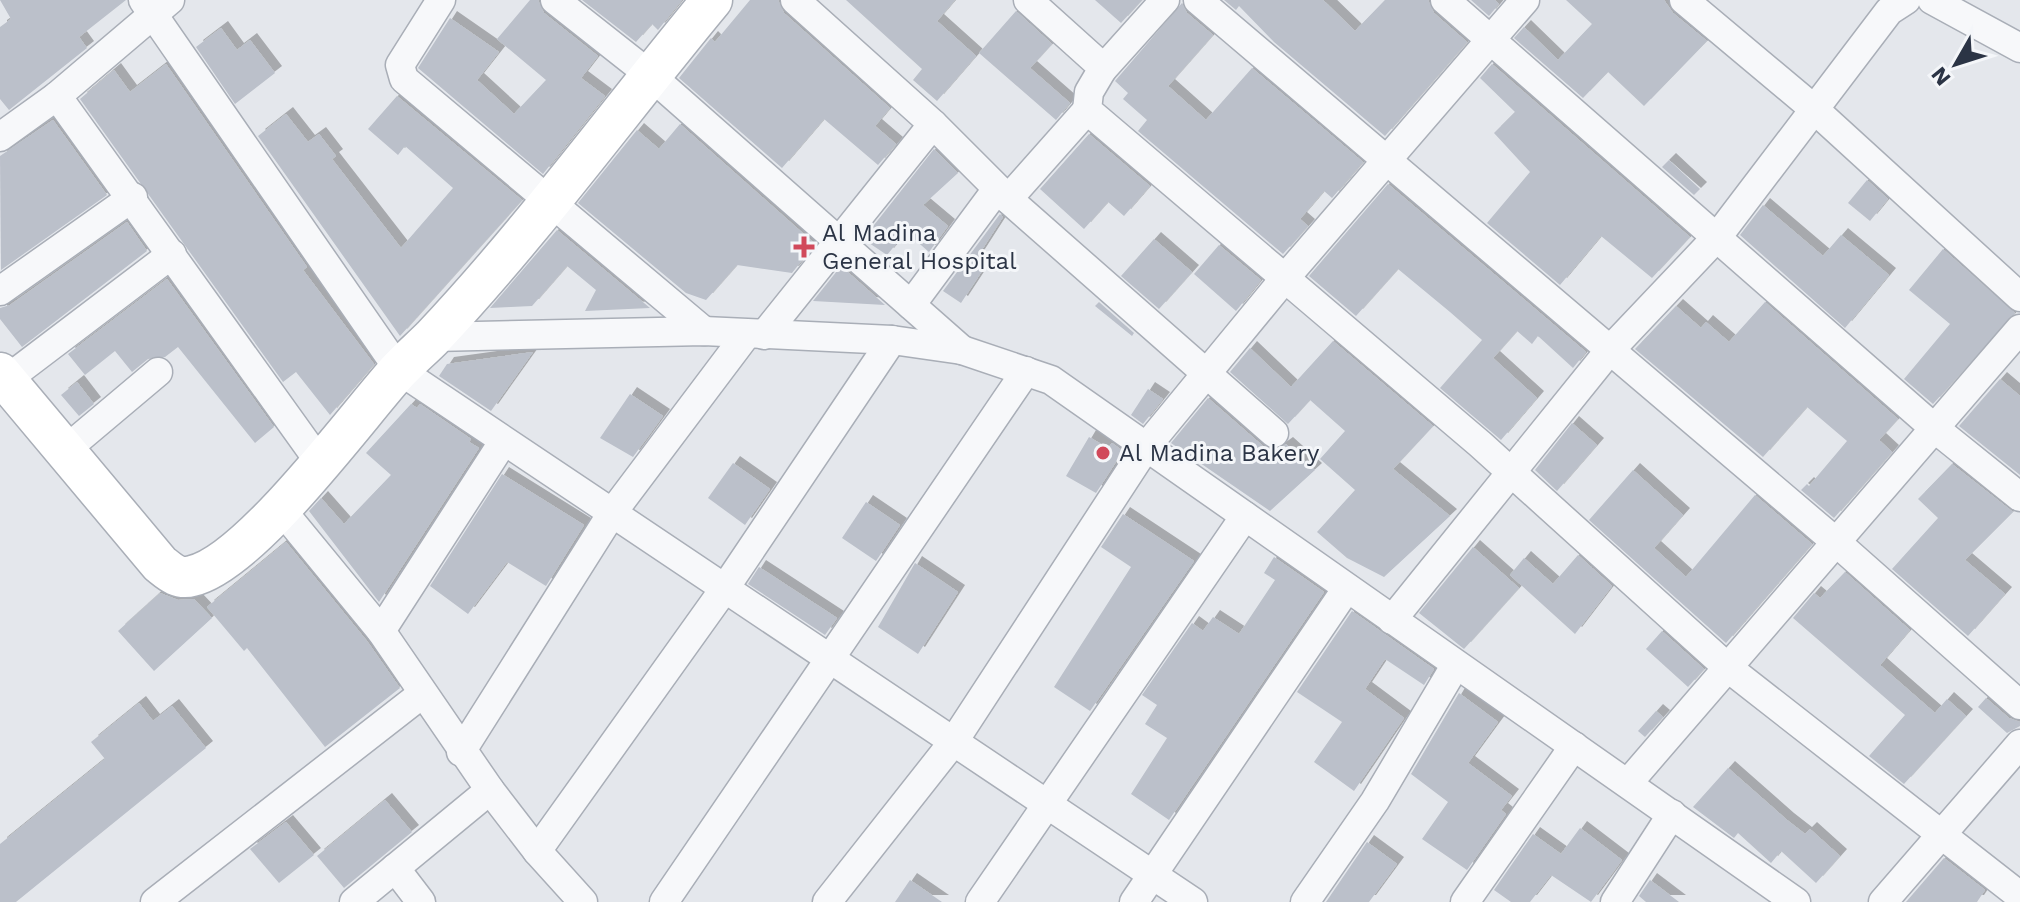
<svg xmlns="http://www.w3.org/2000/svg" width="2020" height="902" font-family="'Work Sans',sans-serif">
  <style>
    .building { fill: #bbc0ca; filter: url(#shadow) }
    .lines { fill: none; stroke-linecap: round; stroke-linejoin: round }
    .street-casing { stroke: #a9aeb7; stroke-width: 31 }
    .secondary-casing { stroke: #a9aeb7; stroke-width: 43 }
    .street { stroke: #f7f8fa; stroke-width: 28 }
    .secondary { stroke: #fff; stroke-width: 40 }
    .poi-dot { fill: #d1495b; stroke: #f4f6f9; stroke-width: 3 }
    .labels { text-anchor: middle; stroke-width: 6; stroke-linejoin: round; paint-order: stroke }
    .poi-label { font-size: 24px; fill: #2b3445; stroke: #f4f6f9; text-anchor: start }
  </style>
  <defs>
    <filter id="shadow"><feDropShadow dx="7" dy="-7" stdDeviation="0" flood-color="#0004"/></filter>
  </defs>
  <rect width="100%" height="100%" fill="#e4e7ec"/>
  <g class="building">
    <path d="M0 0H126L79 37 87 48 9 110 0 99V27L11 19Z"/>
    <path d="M530 0H538L544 13 598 56 581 78 605 96 543 174 418 68 450 18 499 52 477 80 514 114 546 80 497 39Z"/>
    <path d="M582 0H682L658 30 652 24 636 42Z"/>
    <path d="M750 0H778L784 13 890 108 875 126 896 144 878 165 824 119 782 168 679 78 711 38 715 42Z"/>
    <path d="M846 0H955L937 21 976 56 937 101 913 80 922 69Z"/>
    <path d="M1095 0H1142L1121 23Z"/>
    <path d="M1224 0H1323L1355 31 1385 0H1428L1434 13 1467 42 1385 136 1274 42 1239 6 1236 10Z"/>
    <path d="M1471 0H1495L1499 4 1489 16Z"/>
    <path d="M1566 0H1664L1673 13 1707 41 1644 106 1608 72 1583 98 1514 38 1524 27 1558 60 1592 24Z"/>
    <path d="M1182 3 1187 13 1213 35 1168 86 1206 120 1252 68 1363 162 1332 198 1324 191 1300 219 1308 226 1283 254 1138 131 1147 120 1123 99 1128 93 1115 81Z"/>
    <path d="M1016 11 1052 44 1030 68 1070 103 1056 120 979 53Z"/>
    <path d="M221 28 237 50 250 40 275 73 235 104 196 47Z"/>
    <path d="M166 64 307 267 303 270 374 364 330 415 296 372 283 382 80 99 114 70 130 92Z"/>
    <path d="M1492 64 1690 237 1652 278 1601 236 1560 285 1487 223 1530 172 1494 133 1515 112 1480 78Z"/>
    <path d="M397 96 522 200 400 336 258 136 286 114 308 142 319 134 336 156 332 159 401 248 453 188 405 146 398 155 368 129Z"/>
    <path d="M53 120 107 195 1 270 0 156Z"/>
    <path d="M680 124 815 244 792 273 737 265 706 300 686 293 578 203 637 130 659 149Z"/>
    <path d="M1089 134 1150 186 1124 216 1108 202 1084 229 1040 189Z"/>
    <path d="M934 149 958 173 923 205 948 226 929 252 906 232 887 255 863 239Z"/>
    <path d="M1669 160 1700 189 1694 195 1662 167Z"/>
    <path d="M1867 180 1888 199 1870 221 1848 203Z"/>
    <path d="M1388 184 1586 352 1573 368 1538 336 1532 344 1517 331 1493 358 1537 398 1501 440 1440 388 1482 340 1450 312 1398 269 1356 316 1309 276Z"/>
    <path d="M1763 205 1823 256 1841 235 1889 275 1845 328 1740 235Z"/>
    <path d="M1000 214 1003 217 976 259 986 265 961 303 943 291Z"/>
    <path d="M127 222 147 251 22 347 0 319V308L10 305Z"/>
    <path d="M557 230 650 308 585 311 596 290 567 266 532 306 490 308Z"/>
    <path d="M1154 239 1192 272 1159 309 1121 276Z"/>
    <path d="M1219 245 1261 280 1236 311 1194 274Z"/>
    <path d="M1943 249 2015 313 1933 404 1904 379 1950 324 1909 290Z"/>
    <path d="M841 266 885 305 813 301Z"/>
    <path d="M167 279 274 427 255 443 178 347 165 357 148 359 132 372 115 351 85 375 68 354Z"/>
    <path d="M1099 302 1134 333 1132 336 1095 306Z"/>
    <path d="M1765 302 1898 419 1879 440 1892 452 1834 518 1801 490 1807 484 1809 486 1847 441 1807 407 1763 457 1635 349 1676 306 1701 328 1706 322 1729 342Z"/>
    <path d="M1333 341 1433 426 1393 469 1450 516 1384 577 1347 558 1317 532 1355 490 1320 459 1345 431 1310 400 1288 424 1230 372 1250 348 1291 387Z"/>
    <path d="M533 352 491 411 439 376 447 364Z"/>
    <path d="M2000 379 2020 396V475L1959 426Z"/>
    <path d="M77 382 94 404 79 416 61 395Z"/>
    <path d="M1148 389 1163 399 1143 424 1131 415Z"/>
    <path d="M630 394 663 416 633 457 600 438Z"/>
    <path d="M1208 398 1263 446 1279 449 1286 444 1315 470 1270 511 1171 443Z"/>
    <path d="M411 404 417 408 420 404 471 439 469 442 479 448 379 602 309 511 321 498 344 524 391 475 366 453Z"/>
    <path d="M1572 423 1597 445 1557 491 1535 470Z"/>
    <path d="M1089 437 1108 448 1112 443 1123 451 1096 493 1066 476Z"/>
    <path d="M733 463 770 489 745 525 708 498Z"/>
    <path d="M1952 464 2013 512 1965 560 2005 594 1968 636 1892 569 1938 518 1918 499Z"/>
    <path d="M1633 470 1683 515 1654 548 1686 577 1755 495 1812 544 1726 643 1589 520Z"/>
    <path d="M502 474 584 525 546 586 507 562 468 614 430 586Z"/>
    <path d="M866 502 900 525 876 561 842 538Z"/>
    <path d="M1123 514 1194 561 1090 711 1054 687 1131 567 1101 547Z"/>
    <path d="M286 542 367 641 400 688 325 747 247 648 244 651 207 607Z"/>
    <path d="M1473 547 1519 588 1464 649 1419 613Z"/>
    <path d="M1578 555 1612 586 1575 634 1510 575 1524 558 1553 584Z"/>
    <path d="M1274 557 1324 592 1169 820 1131 794 1167 738 1145 724 1157 705 1142 695 1192 623 1203 631 1213 617 1239 634 1275 580 1264 573Z"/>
    <path d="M915 563 958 592 918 654 878 627Z"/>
    <path d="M759 567 837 618 825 635 748 584Z"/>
    <path d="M1845 572 1910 630 1880 665 1935 713 1947 699 1966 716 1904 784 1869 756 1905 715 1793 618 1814 593 1820 598Z"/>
    <path d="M160 593 178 600 194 599 212 618 154 671 118 631Z"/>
    <path d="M1352 611 1434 669 1424 685 1385 659 1365 689 1404 718 1354 791 1314 762 1342 722 1297 692Z"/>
    <path d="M1662 631 1704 669 1688 687 1646 649Z"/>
    <path d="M1459 693 1498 722 1468 763 1512 796 1501 810 1506 814 1467 870 1422 839 1448 802 1411 774Z"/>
    <path d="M1986 698 2009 718 2020 722V726L2007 733 1978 707Z"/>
    <path d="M139 703 153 721 172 706 206 748 16 902H0V844L105 759 91 742Z"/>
    <path d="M1656 711 1663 717 1645 737 1638 731Z"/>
    <path d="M1728 768 1787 820 1805 834 1810 829 1840 856 1816 883 1781 851 1771 863 1738 833 1734 838 1693 807Z"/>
    <path d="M385 800 412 832 344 888 317 856Z"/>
    <path d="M286 822 314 855 279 883 250 849Z"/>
    <path d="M1580 828 1622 860 1591 902 1551 875 1530 902H1511L1494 890 1533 834 1561 854Z"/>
    <path d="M1367 842 1397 864 1369 902H1326Z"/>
    <path d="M1944 858 1985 890 1977 902H1906Z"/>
    <path d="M910 880 942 902H895Z"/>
    <path d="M1650 880 1679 902H1646L1639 896Z"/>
  </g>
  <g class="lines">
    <g class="street-casing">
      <g id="street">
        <path d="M143 0 399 370 1193 902"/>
        <path d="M441 0 400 65 404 79 704 331"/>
        <path d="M555 0 650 75 962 350"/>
        <path d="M795 0 933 124 1008 199 1274 433"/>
        <path d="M1028 0 1098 63 1102 70 1089 92 1087 110 1480 444 1727 667 2020 896"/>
        <path d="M1198 0 1836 542 2020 705"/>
        <path d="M1445 0 1933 427 2020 497"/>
        <path d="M1684 0 1814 109 2020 297"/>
        <path d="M1932 0 2020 48"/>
        <path d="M1102 70 1165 0"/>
        <path d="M57 96 321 464"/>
        <path d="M0 137 57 96 170 0"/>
        <path d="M1008 199 1087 110"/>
        <path d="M0 291 133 197"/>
        <path d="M911 305 997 189"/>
        <path d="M764 335 933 124"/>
        <path d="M433 337 704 331 892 340 962 350 1051 380 1796 902"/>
        <path d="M6 380 172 254"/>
        <path d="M63 452 158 372"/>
        <path d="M280 508 381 631 490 790 354 902"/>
        <path d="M1392 620 1609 351 1718 236 1889 11 1906 0"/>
        <path d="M381 631 503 442"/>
        <path d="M461 752 612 513 746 335"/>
        <path d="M1628 783 2020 329"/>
        <path d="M490 790 537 851 583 902"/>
        <path d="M537 851 725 588 892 340"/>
        <path d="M395 868 421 902"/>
        <path d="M155 902 422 694"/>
        <path d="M664 902 1026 371"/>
        <path d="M827 902 954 741 1146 447 1285 278 1525 0"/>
        <path d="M980 902 1245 516"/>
        <path d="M1134 902 1347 588"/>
        <path d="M1305 902 1375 801 1455 666"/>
        <path d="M1465 902 1574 746"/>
        <path d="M1615 902 1672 814"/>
        <path d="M1883 902 2020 744"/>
      </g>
    </g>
    <g class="secondary-casing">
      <path id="secondary" d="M0 373 160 564C170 572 178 580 192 576 250 563 355 419 397 372 408 360 421 349 432 338 532 232 619 112 712 0"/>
    </g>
    <use href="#street" class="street"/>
    <use href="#secondary" class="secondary"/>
  </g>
  <g class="poi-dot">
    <path d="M800 235h8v8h8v8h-8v8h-8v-8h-8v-8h8z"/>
    <circle cx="1103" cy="453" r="8"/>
  </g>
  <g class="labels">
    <g class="poi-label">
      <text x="822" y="241">Al Madina<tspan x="822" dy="28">General Hospital</tspan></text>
      <text x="1119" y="461">Al Madina Bakery</text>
    </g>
  </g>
  <g transform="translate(1956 64) rotate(231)" stroke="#f4f6f9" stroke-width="6" paint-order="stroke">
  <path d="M0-6L14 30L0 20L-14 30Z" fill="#2b3445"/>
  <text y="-12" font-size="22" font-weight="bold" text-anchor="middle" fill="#2b3445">N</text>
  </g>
</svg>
